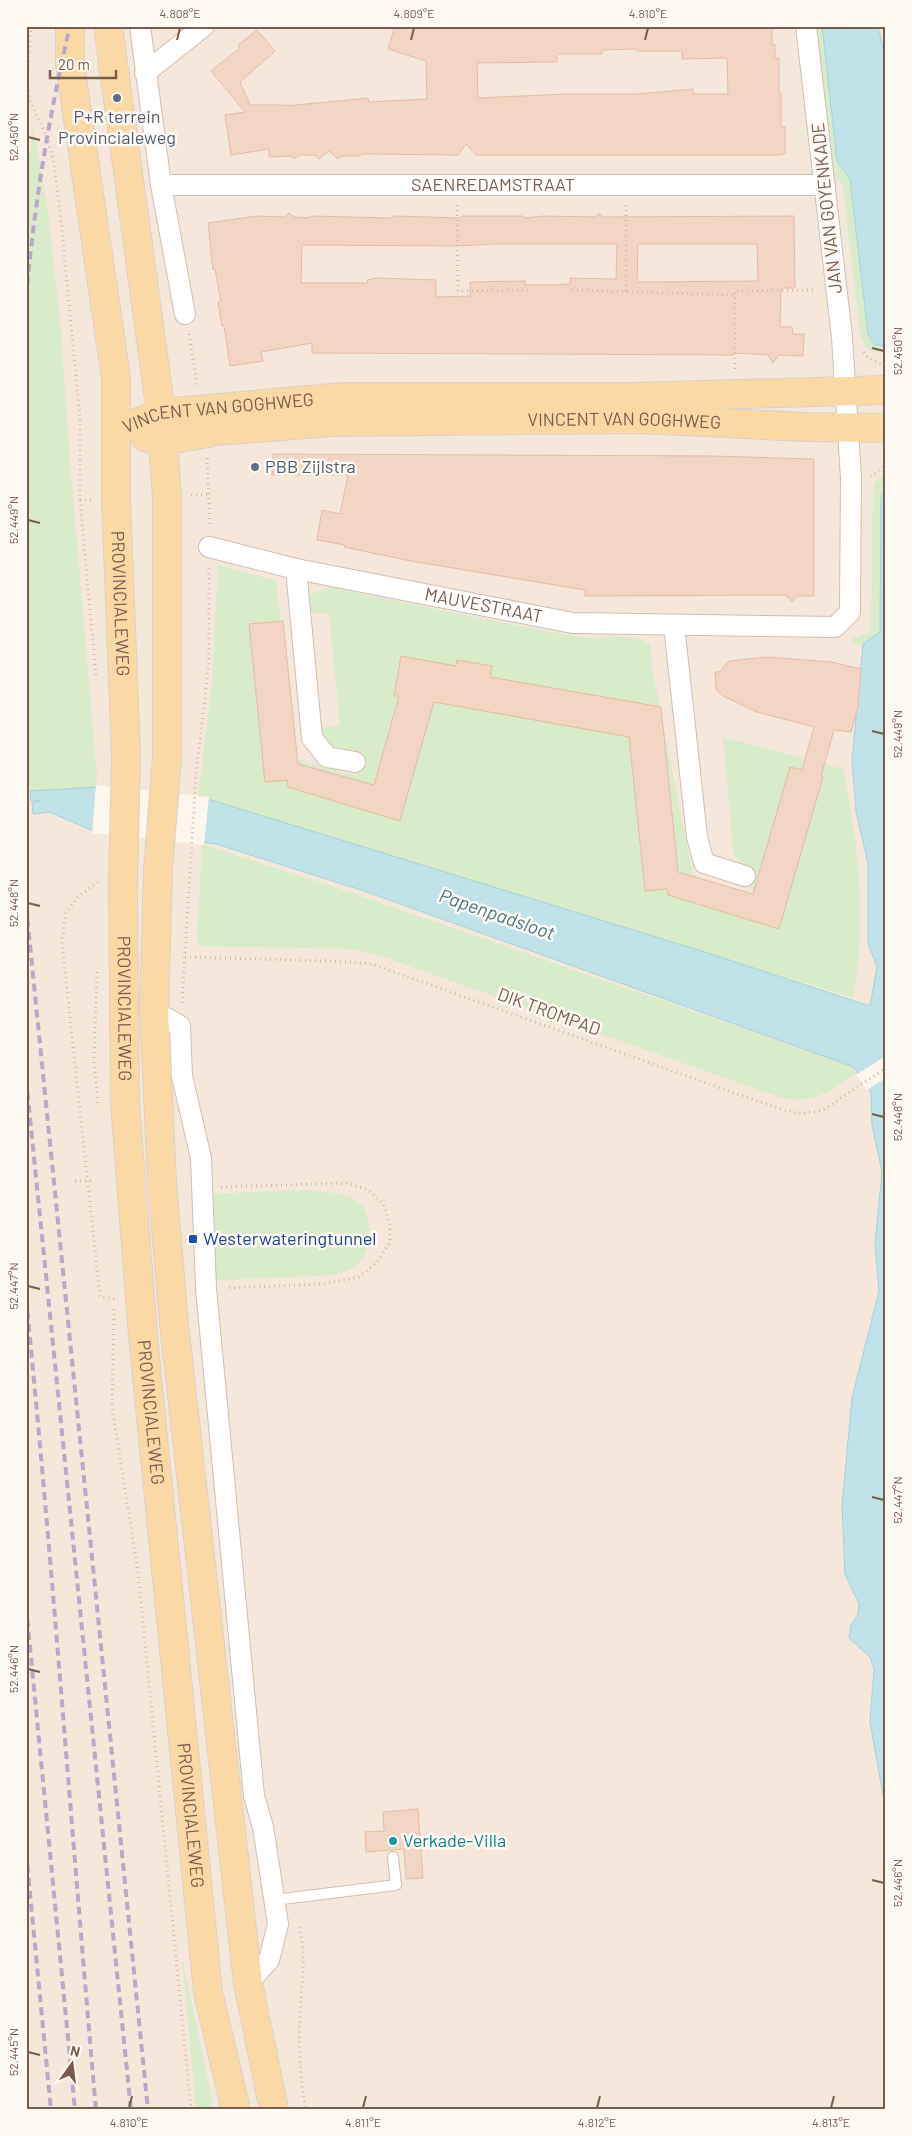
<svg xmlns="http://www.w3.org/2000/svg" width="912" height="2136" font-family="Barlow,sans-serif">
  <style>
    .residential { fill: #f5e8da }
    .green { fill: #d8ecc9 }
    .water { fill: #bfe3e8; stroke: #a5d3da }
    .pier { fill: #fdf6ec }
    .building { fill: #f3d5c3; stroke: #e6bba3; fill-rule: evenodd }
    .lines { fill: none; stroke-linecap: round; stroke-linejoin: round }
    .lane-casing { stroke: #d1beb0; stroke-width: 12 }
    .street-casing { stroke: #d1beb0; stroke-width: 22 }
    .primary-casing { stroke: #dad1cd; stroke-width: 30 }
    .path { stroke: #d9b8a5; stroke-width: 3; stroke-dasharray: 1 4; stroke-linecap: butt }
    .lane { stroke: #fff; stroke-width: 10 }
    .street { stroke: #fff; stroke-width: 20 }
    .primary { stroke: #fbd9a5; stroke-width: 28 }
    .rail { stroke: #b9a8c9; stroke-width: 4; stroke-dasharray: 8 5; stroke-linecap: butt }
    .ticks { fill: none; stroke: #7a5c4d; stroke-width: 2 }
    .service-dot { fill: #5c6f8a; stroke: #fffaf3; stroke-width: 2 }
    .transit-dot { fill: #1a4fb4; stroke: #fffaf3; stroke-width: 2 }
    .culture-dot { fill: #0f9aa8; stroke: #fffaf3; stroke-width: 2 }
    .labels { text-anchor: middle; stroke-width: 5; stroke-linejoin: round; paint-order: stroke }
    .service-label { font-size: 18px; fill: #4e5e75; stroke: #fffaf3 }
    .street-label { font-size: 18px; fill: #7a5c4d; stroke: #fffaf3 }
    .transit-label { font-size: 18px; fill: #164399; stroke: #fffaf3; text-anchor: start }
    .culture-label { font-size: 18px; fill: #0d838f; stroke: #fffaf3; text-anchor: start }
    .water-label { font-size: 19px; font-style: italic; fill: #437c86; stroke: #fffaf3 }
    .neatline { fill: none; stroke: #7a5c4d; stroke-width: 2 }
    .ticks-label { font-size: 12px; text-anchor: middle; fill: #7a5c4d }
  </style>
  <rect width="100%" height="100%" fill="#fdf6ec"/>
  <rect class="residential" x="26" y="26" width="860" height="2084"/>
  <g class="green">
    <path d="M814 26H822L837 161 850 179 868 334 875 345 886 346V354L867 350 860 334 843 185 838 179H832Z"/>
    <path d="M33 128 48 210 60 319 70 462 97 776 96 787 30 791 26 777V178Z"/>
    <path d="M883 474H886V489L881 497 880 632 863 644H852V639L867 633 871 629 873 490 875 483Z"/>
    <path d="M218 565 276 581 296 759 356 776 362 752 321 744 319 727 340 726 329 613H305L310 595 329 587C413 604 496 622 580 637 602 640 633 631 651 645L652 667 693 877 754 894 733 851 723 737 843 769C859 845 867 921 853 998L211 800 198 798 212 683Z"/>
    <path d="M202 844 329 885 854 1067 857 1073C829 1092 813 1105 779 1097L378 955 348 949 207 946 199 945 197 938Z"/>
    <path d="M309 1190C324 1192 343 1192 357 1201 377 1215 372 1260 349 1270 332 1277 311 1276 293 1277 265 1278 237 1279 209 1281L203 1194Z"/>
    <path d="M182 1958 213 2103 214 2110H196Z"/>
  </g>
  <g class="water">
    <path d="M822 26H878L886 60V346L875 345 868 334 850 179 837 161Z"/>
    <path d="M886 489V1812L870 1722 874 1668 870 1657 849 1638 851 1625 858 1614 859 1604 845 1574 842 1505 852 1398 879 1291 875 1244 882 1172 872 1125 871 1093 854 1067 364 891 216 844 91 830 49 812 33 814 32 803 40 801H31L30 791 96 787 211 800 708 953 870 1006 877 967 868 943V863L856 812 852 760 863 644 880 632 881 497Z"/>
  </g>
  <g class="pier">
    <path d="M96 785 209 797 204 845 92 833Z"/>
    <path d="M886 1056V1078L867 1090 856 1075Z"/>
  </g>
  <g class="building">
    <path d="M395 26H772V45L775 44V58H779V93H781V127H785V154H782V155H476L466 144 458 155 362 154 360 156H342L338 159 329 151 319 159 315 155H299L294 159 291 156 269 157V149L231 155 225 115 245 112 211 71 240 48 238 45 257 30 275 51 240 82 250 105H287L286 106 368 98 369 102 427 99 426 61 388 49ZM637 49V51H682V59L727 58 728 94H693V89L637 94H566L478 98 477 63 557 62V54H602V50Z"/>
    <path d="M289 213 294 217 309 218 311 216 392 218 394 216 460 218 462 216H523L524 218 544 216 596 217 599 213 603 217 794 216 795 288H781L780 327H792L793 334H804L803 356 779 355 773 363 768 355 734 353V355L312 353V343L261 352 263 361 230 366 224 326H222L218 302H221L215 269 213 270 208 223 257 216 285 217ZM495 244H617L616 279 570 278V284L551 285H525V281L470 282V296L436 297V280L377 278 367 280 368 283H301L302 245 455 246ZM638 244H757L758 281 637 282Z"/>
    <path d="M273 454 712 456 814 459V596H797L792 602 786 595 585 596V590L411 561 344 547 345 545 317 540 322 510 340 514 348 475H272Z"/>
    <path d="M283 621 298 764 374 785 399 696H394L401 656 456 666 457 660 492 666 490 677 661 707 678 872 753 894 790 767 802 770 814 727 757 712 723 696 716 689 715 672H719L729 661 767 657 831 662 861 669 858 707 851 732 834 730 821 776 823 777 779 929 668 895 667 889 645 891 629 737 434 702 400 821 288 787 287 780 265 782 249 624Z"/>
    <path d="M418 1809 423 1878 406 1879 404 1849 366 1852 365 1832 384 1831 383 1812Z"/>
  </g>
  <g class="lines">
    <g class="lane-casing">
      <path id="lane" d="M274 1900 396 1885 393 1857"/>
    </g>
    <g class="street-casing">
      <g id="street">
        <path d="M140 26 161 185 185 314"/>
        <path d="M145 73 204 26"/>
        <path id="s1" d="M161 185H825"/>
        <path id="s2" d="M209 547 296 569 573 623 835 627 850 612 851 478 842 337 806 26"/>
        <path d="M296 569 312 738 327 757 355 762"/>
        <path d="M674 625 697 837 704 863 745 876"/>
        <path d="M154 1011 180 1026 182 1076 201 1158 206 1288 254 1796 263 1827 278 1924 269 1960 248 1983"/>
      </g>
    </g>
    <g class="primary-casing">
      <g id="primary">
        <path id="s3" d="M70 26V64L116 378V499L126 756 123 881 125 1103 143 1336 208 1992 236 2110"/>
        <path d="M108 26 161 413 167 497V757L158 870 154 1011 162 1181 174 1324 248 1983 274 2110"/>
        <path id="s4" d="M116 431 161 413 344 397H633L886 390"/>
        <path id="s5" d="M145 437 163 441 218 431 331 422 640 419 806 427 886 428"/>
      </g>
    </g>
    <g class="path">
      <path d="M31 26 27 76 28 90 31 103 47 137 54 163 62 230 80 418V500L96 676"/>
      <path d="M457 205 458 291 532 290"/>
      <path d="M572 290 735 295"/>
      <path d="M626 291V205"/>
      <path d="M189 334 197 385"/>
      <path d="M864 352 868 358 881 364"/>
      <path d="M735 369V291L815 290"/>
      <path d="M207 458 210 526"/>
      <path d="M871 477 886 465"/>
      <path d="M191 495H210"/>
      <path d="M80 500H92"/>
      <path d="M98 882 78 897 65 914 62 943 100 1297 115 1299"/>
      <path d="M185 957 330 961 372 964 737 1094 784 1110 802 1114 823 1110 886 1068"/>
      <path d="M97 972 94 1059 98 1103"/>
      <path d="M182 1003 196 775 209 662V568"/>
      <path d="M75 1181H94"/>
      <path d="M221 1187 346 1183 368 1190 383 1203 390 1225V1242L377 1262 359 1277 323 1284 226 1288"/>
      <path d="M114 1309 112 1407 138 1572 191 2110"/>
      <path d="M299 1927C307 1955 301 1985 300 2014 298 2047 300 2078 306 2110"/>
    </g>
    <use href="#lane" class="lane"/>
    <use href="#street" class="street"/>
    <use href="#primary" class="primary"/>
    <g class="rail">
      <path d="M26 298C34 206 49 116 70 26"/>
      <path d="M26 906 148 2110"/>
      <path d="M26 1079 131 2110"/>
      <path d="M26 1298C53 1569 72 1839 96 2110"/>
      <path d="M26 1606 75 2110"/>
      <path d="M26 1852 51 2110"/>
    </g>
  </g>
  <path class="ticks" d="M177 40 180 28M411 40 414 28M645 40 648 28M28 137 40 140M872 348 884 351M28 520 40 523M872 731 884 734M28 903 40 906M872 1114 884 1117M28 1286 40 1289M872 1497 884 1500M28 1669 40 1672M872 1880 884 1883M28 2052 40 2055M129 2108 132 2096M363 2108 366 2096M597 2108 600 2096M831 2108 834 2096"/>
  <g class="service-dot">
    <circle cx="117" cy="98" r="5"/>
    <circle cx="255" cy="467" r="5"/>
  </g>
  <rect class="transit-dot" x="188" y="1234" width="10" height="10" rx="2.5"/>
  <circle class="culture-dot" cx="393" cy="1841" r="5"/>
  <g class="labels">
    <g class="service-label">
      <text x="117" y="123">P+R terrein<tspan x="117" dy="21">Provincialeweg</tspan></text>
      <text x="265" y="473" text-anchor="start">PBB Zijlstra</text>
    </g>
    <g class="street-label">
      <text dy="6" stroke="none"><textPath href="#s1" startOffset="332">SAENREDAMSTRAAT</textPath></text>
      <text transform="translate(827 208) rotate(-96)" y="6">JAN VAN GOYENKADE</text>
      <text dy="6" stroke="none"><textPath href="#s4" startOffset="105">VINCENT VAN GOGHWEG</textPath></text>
      <text dy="6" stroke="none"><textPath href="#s5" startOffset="481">VINCENT VAN GOGHWEG</textPath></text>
      <text dy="6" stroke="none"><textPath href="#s3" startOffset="581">PROVINCIALEWEG</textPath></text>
      <text dy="6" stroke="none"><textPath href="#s2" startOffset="281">MAUVESTRAAT</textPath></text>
      <text dy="6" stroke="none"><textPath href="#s3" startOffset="986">PROVINCIALEWEG</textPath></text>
      <text transform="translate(549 1012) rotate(20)" y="6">DIK TROMPAD</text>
      <text dy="6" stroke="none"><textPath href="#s3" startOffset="1391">PROVINCIALEWEG</textPath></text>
      <text dy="6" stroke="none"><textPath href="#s3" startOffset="1796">PROVINCIALEWEG</textPath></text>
    </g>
    <g class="transit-label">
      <text x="203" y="1245">Westerwateringtunnel</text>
    </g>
    <g class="culture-label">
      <text x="403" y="1847">Verkade-Villa</text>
    </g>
    <g class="water-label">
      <text transform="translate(497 914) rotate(19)" y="7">Papenpadsloot</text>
    </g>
  </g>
  <rect width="912" height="2136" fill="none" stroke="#fffaf3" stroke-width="55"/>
  <g transform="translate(72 2064) rotate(14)" stroke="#fffaf3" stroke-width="4" paint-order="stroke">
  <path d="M0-4L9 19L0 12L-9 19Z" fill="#7a5c4d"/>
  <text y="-8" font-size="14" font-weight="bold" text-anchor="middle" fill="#7a5c4d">N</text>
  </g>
  <path d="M50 70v8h66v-8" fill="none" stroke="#7a5c4d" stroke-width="2.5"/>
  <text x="58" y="70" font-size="15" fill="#7a5c4d" stroke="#fffaf3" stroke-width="4" paint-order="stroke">20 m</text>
  <rect x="28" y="28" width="856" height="2080" class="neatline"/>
  <g class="ticks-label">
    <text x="180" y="18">4.808°E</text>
    <text x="414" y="18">4.809°E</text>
    <text x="648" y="18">4.810°E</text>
    <text transform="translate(14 137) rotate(-90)" y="4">52.450°N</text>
    <text transform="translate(898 351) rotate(-90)" y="4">52.450°N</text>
    <text transform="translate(14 520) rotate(-90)" y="4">52.449°N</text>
    <text transform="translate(898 734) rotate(-90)" y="4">52.449°N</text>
    <text transform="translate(14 903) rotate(-90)" y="4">52.448°N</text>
    <text transform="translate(898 1117) rotate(-90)" y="4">52.448°N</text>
    <text transform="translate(14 1286) rotate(-90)" y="4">52.447°N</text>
    <text transform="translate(898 1500) rotate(-90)" y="4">52.447°N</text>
    <text transform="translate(14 1669) rotate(-90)" y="4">52.446°N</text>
    <text transform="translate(898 1883) rotate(-90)" y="4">52.446°N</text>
    <text transform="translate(14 2052) rotate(-90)" y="4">52.445°N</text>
    <text x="129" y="2127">4.810°E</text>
    <text x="363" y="2127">4.811°E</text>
    <text x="597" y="2127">4.812°E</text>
    <text x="831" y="2127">4.813°E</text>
  </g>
</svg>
